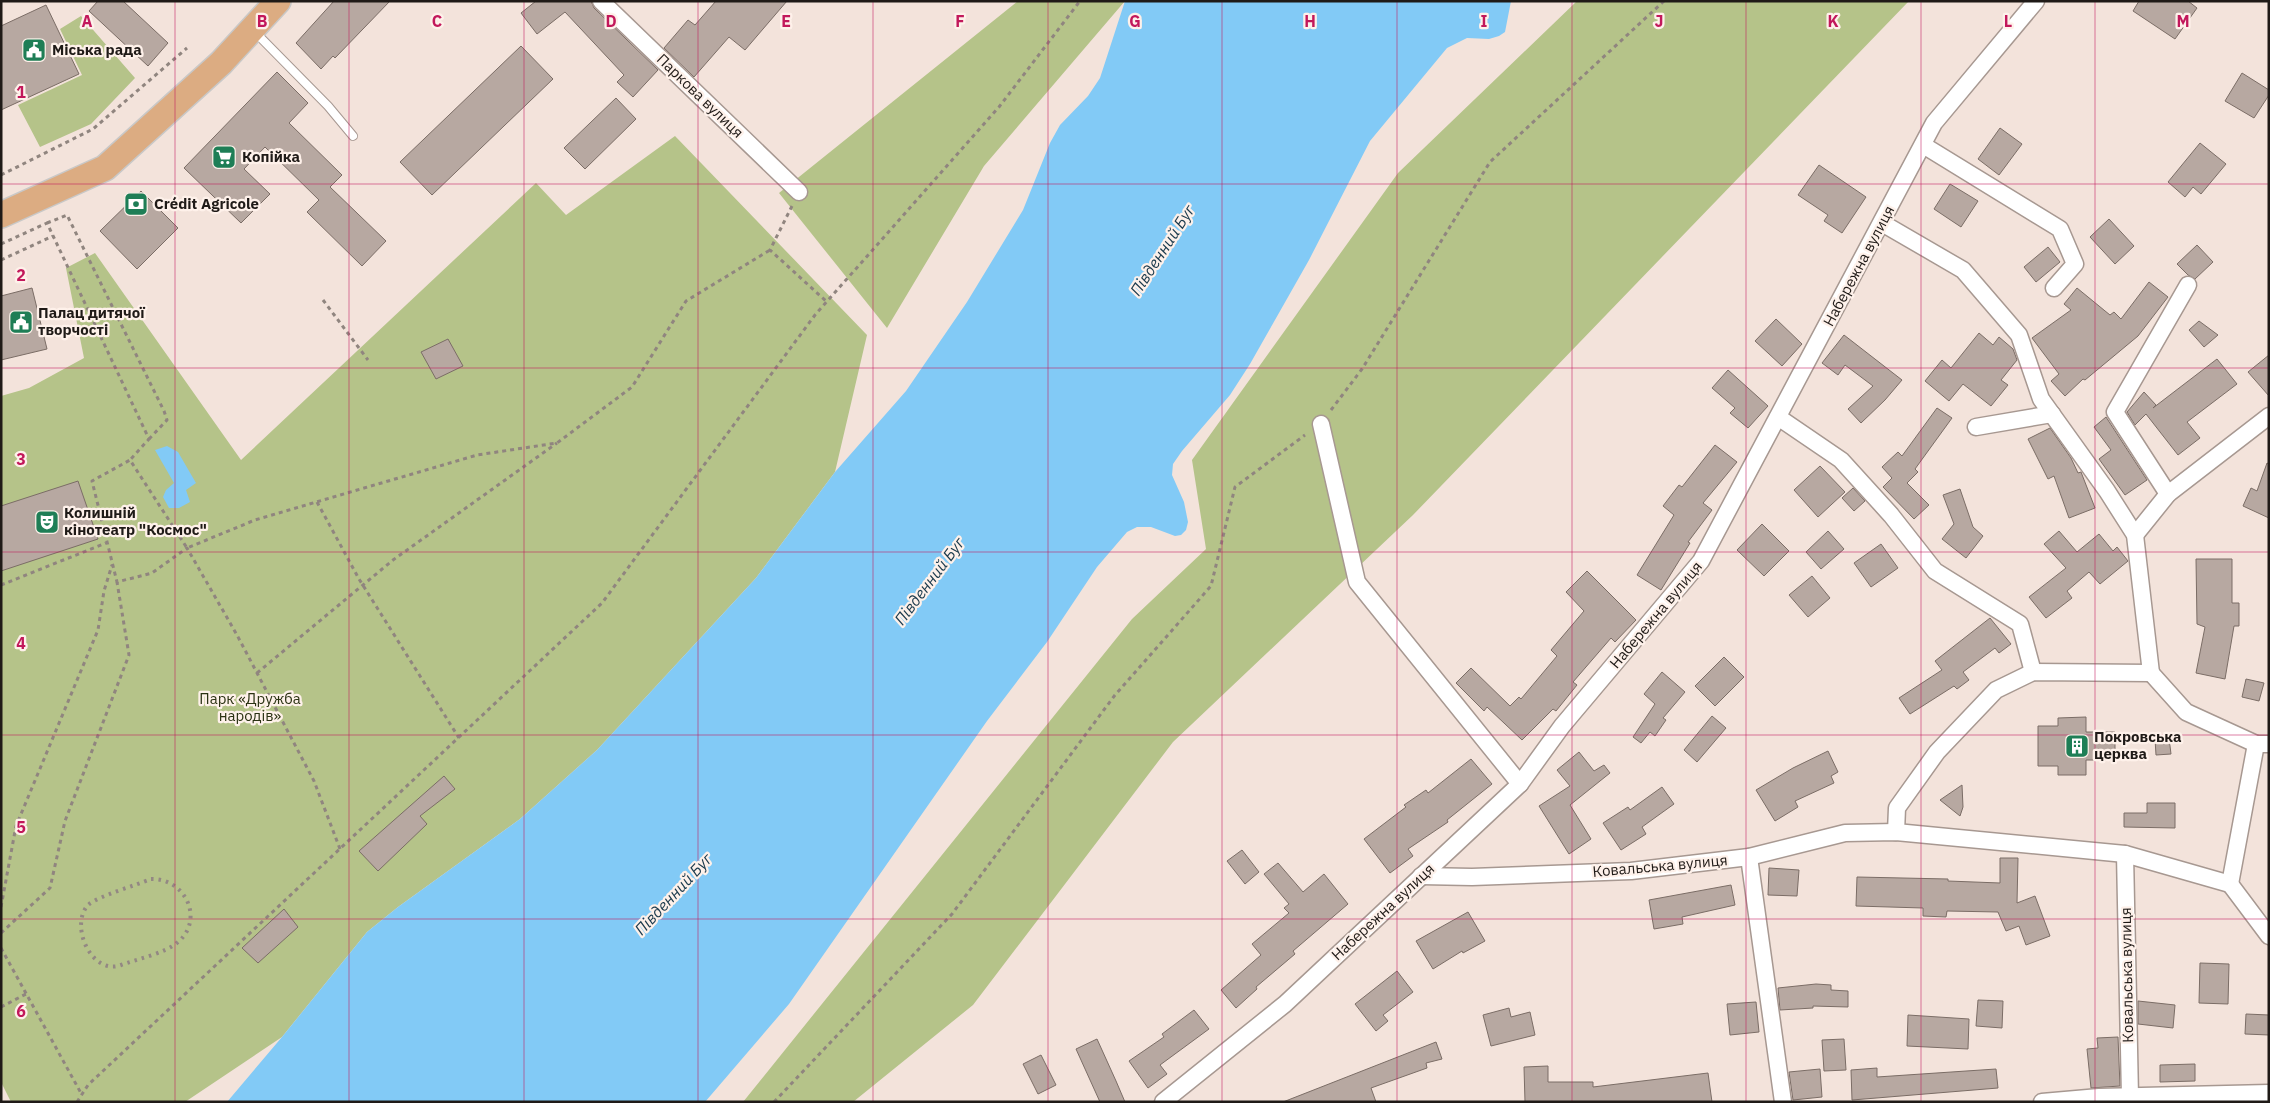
<svg xmlns="http://www.w3.org/2000/svg" width="2270" height="1103" font-family="'IBM Plex Sans',sans-serif">
  <style>
    .green { fill: #b5c389 }
    .water { fill: #82caf6 }
    .building { fill: #b7a8a1; stroke: #7b6d66 }
    .lines { fill: none; stroke-linecap: round; stroke-linejoin: round }
    .service-casing { stroke: #a79891; stroke-width: 10 }
    .minor-casing { stroke: #a79891; stroke-width: 19 }
    .primary-casing { stroke: #c9c8c7; stroke-width: 28 }
    .path { stroke: #90857f; stroke-width: 3; stroke-dasharray: 4 4; stroke-linecap: butt }
    .service { stroke: #fff; stroke-width: 8 }
    .minor { stroke: #fff; stroke-width: 16 }
    .primary { stroke: #dcac82; stroke-width: 25 }
    .rail { stroke: #938883; stroke-width: 4; stroke-dasharray: 2.5 5; stroke-linecap: butt }
    .grid { fill: none; stroke: #c2185b; stroke-width: 1; stroke-opacity: 0.55 }
    .labels { text-anchor: middle; stroke-width: 4.5; stroke-linejoin: round; paint-order: stroke }
    .poi-label { font-size: 15px; font-weight: bold; fill: #1f1a17; stroke: #fef1ea; text-anchor: start }
    .street-label { font-size: 15px; fill: #1f1a17; stroke: #fef1ea }
    .park-label { font-size: 15px; fill: #2b3213; stroke: #fef1ea }
    .water-label { font-size: 16px; font-style: italic; fill: #19394c; stroke: #fef1ea }
    .grid-label { font-size: 16px; text-anchor: middle; font-weight: bold; fill: #c2185b; stroke: #fef1ea; stroke-width: 4.5; stroke-linejoin: round; paint-order: stroke }
  </style>
  <rect width="100%" height="100%" fill="#f3e3db"/>
  <g class="green">
    <path d="M1018 1H1125L984 166 887 328 779 193Z"/>
    <path d="M1577 1H1909L1413 515 1173 742 973 1005 853 1102H743L1132 619 1206 549 1192 460 1398 173Z"/>
    <path d="M81 16 135 78 91 124 40 147 18 105 82 75 60 29Z"/>
    <path d="M675 136 867 335 835 472 756 578 597 750 520 819 398 907 367 932 282 1037 185 1102H11L1 1082V396L29 388 84 358 66 268 95 253 241 460 536 183 566 215Z"/>
  </g>
  <g class="water">
    <path d="M1125 1H1511L1505 32 1499 36 1489 39 1467 38 1447 48 1370 141 1309 260 1250 364 1230 395 1182 451 1173 464 1172 475 1184 502 1188 522 1186 530 1181 535 1175 536 1151 527H1137L1127 532 1097 567 1047 642 987 721 789 1004 705 1102H227L282 1037 367 932 398 907 520 819 597 750 756 578 835 472 906 391 967 302 1023 210 1050 143 1060 125 1088 96 1100 78Z"/>
    <path d="M167 446 178 452 196 483 186 490 190 502 179 508H169L163 497 166 490 174 483 155 450Z"/>
  </g>
  <g class="building">
    <path d="M98 1H123L168 43 148 66 89 11Z"/>
    <path d="M334 1H390L335 58 333 56 321 69 296 43Z"/>
    <path d="M536 1H591L594 8 658 70 633 97 617 82 624 75 565 12 537 34 521 13Z"/>
    <path d="M716 1H787L745 50 729 37 694 77 664 48 688 20 695 25Z"/>
    <path d="M2139 1H2188L2197 8 2175 39 2133 11Z"/>
    <path d="M46 5 79 74 1 110V26Z"/>
    <path d="M521 46 553 79 432 195 400 162Z"/>
    <path d="M277 72 308 103 289 123 342 175 330 187 386 241 362 266 307 212 319 200 265 147 244 169 270 194 241 223 184 168Z"/>
    <path d="M2242 73 2269 90V95L2254 118 2225 101Z"/>
    <path d="M616 98 636 119 585 169 564 148Z"/>
    <path d="M2000 128 2022 144 1999 175 1978 159Z"/>
    <path d="M2200 143 2226 164 2201 194 2193 187 2185 197 2168 182Z"/>
    <path d="M1819 165 1866 197 1842 233 1824 221 1828 215 1798 195Z"/>
    <path d="M1950 184 1978 201 1961 227 1934 209Z"/>
    <path d="M141 191 178 228 137 269 100 231Z"/>
    <path d="M2109 219 2134 246 2115 264 2090 237Z"/>
    <path d="M2197 245 2213 262 2195 279 2188 275 2177 264Z"/>
    <path d="M2048 247 2060 262 2036 282 2024 267Z"/>
    <path d="M2149 282 2168 297 2138 336 2085 380 2083 379 2065 396 2051 381 2059 374 2032 338 2071 310 2064 304 2077 288 2110 315 2114 312 2121 319Z"/>
    <path d="M32 288 47 349 1 360V296Z"/>
    <path d="M1776 319 1802 344 1782 366 1755 341Z"/>
    <path d="M2199 321 2218 335 2204 347 2189 330Z"/>
    <path d="M1979 333 1993 345 1999 337 2013 349 2017 360 2001 380 2008 385 1991 406 1963 384 1949 401 1925 381 1942 360 1951 368Z"/>
    <path d="M1844 335 1902 380 1885 400 1861 423 1848 409 1873 386 1845 365 1838 375 1822 363Z"/>
    <path d="M448 339 463 366 436 379 421 352Z"/>
    <path d="M2269 355V396L2248 372Z"/>
    <path d="M2217 359 2237 384 2187 422 2200 438 2178 455 2146 414 2135 425 2127 412 2144 392 2156 405 2153 408Z"/>
    <path d="M1728 370 1768 406 1748 428 1730 413 1735 408 1712 388Z"/>
    <path d="M1937 408 1952 418 1915 469 1918 472 1907 483 1929 505 1914 519 1883 487 1892 478 1882 467 1898 452 1902 456Z"/>
    <path d="M2106 417 2147 480 2125 495 2099 459 2111 450 2094 427Z"/>
    <path d="M2050 428 2071 458 2078 473 2081 472 2095 508 2069 518 2054 476 2048 479 2028 439Z"/>
    <path d="M1715 445 1737 462 1703 503 1712 510 1688 542 1690 543 1661 590 1637 575 1674 515 1663 506 1679 485 1682 487Z"/>
    <path d="M2267 463 2269 464V518L2243 506 2251 488 2257 491Z"/>
    <path d="M1820 466 1845 492 1818 517 1794 490Z"/>
    <path d="M78 481 98 539 1 571V506Z"/>
    <path d="M1853 488 1865 501 1854 511 1842 498Z"/>
    <path d="M1960 489 1973 527 1983 536 1966 558 1942 539 1954 524 1943 495Z"/>
    <path d="M1762 524 1789 551 1764 576 1737 550Z"/>
    <path d="M1828 531 1844 549 1821 569 1806 552Z"/>
    <path d="M2059 531 2077 552 2099 534 2113 551 2117 547 2128 561 2100 584 2089 572 2067 591 2072 598 2046 618 2029 597 2066 568 2044 544Z"/>
    <path d="M1881 544 1898 568 1871 587 1854 563Z"/>
    <path d="M2196 559H2232V603H2239V626H2234L2225 679 2196 673 2205 627 2197 624Z"/>
    <path d="M1587 571 1636 620 1615 642 1611 638 1573 682 1577 685 1556 711 1553 709 1522 740 1487 707 1484 711 1456 683 1471 668 1510 706 1519 697 1521 699 1557 656 1551 650 1584 611 1566 592Z"/>
    <path d="M1812 576 1830 598 1808 617 1789 595Z"/>
    <path d="M1990 618 2011 644 1999 653 1995 648 1963 672 1969 680 1957 689 1954 686 1910 714 1899 698 1942 670 1935 661Z"/>
    <path d="M1724 657 1744 677 1715 706 1695 686Z"/>
    <path d="M1662 672 1685 692 1663 718 1666 720 1655 736 1650 732 1641 743 1633 737 1655 704 1644 694Z"/>
    <path d="M2246 679 2264 683 2259 701 2242 697Z"/>
    <path d="M1712 716 1726 728 1697 762 1684 750Z"/>
    <path d="M2086 717V732H2115V760H2086V775H2058V766H2038V726H2058V718Z"/>
    <path d="M2169 738 2171 754 2156 755 2155 739Z"/>
    <path d="M1828 751 1838 772 1831 776 1834 783 1795 801 1798 807 1775 821 1756 790 1793 768Z"/>
    <path d="M1579 752 1594 771 1604 765 1610 773 1570 805 1591 839 1569 854 1539 806 1570 786 1557 770Z"/>
    <path d="M1471 759 1492 784 1447 820 1448 822 1408 849 1413 856 1390 873 1364 839 1406 807 1404 805 1426 790 1428 793Z"/>
    <path d="M444 776 455 789 420 816 427 824 378 871 359 851Z"/>
    <path d="M1962 785 1963 807 1960 816 1940 800Z"/>
    <path d="M1662 787 1674 804 1642 827 1646 834 1621 850 1603 823 1628 807 1630 810Z"/>
    <path d="M2147 803H2175V828L2124 827V813H2147Z"/>
    <path d="M1242 850 1259 872 1245 884 1227 861Z"/>
    <path d="M2000 858H2018L2017 903 2035 896 2050 936 2026 945 2019 926 2006 931 1998 912 1947 911 1946 917 1923 916V908L1856 906 1857 877 1948 879V881L2000 883Z"/>
    <path d="M1278 863 1303 892 1324 874 1348 904 1293 951 1295 954 1256 987 1257 989 1236 1008 1221 990 1261 955 1252 944 1289 913 1284 908 1289 904 1264 874Z"/>
    <path d="M1769 868 1799 870 1797 896 1768 895Z"/>
    <path d="M1731 885 1735 905 1682 917 1683 924 1654 929 1649 900Z"/>
    <path d="M284 909 298 927 258 963 242 948Z"/>
    <path d="M1468 912 1485 941 1463 953 1462 951 1433 969 1416 941Z"/>
    <path d="M2200 963 2229 964 2228 1004 2199 1003Z"/>
    <path d="M1397 971 1413 992 1383 1015 1388 1021 1376 1031 1355 1004Z"/>
    <path d="M1816 984 1831 985V990L1848 991V1007L1813 1006V1008L1780 1010 1778 988Z"/>
    <path d="M1978 1000 2003 1001 2002 1028 1976 1026Z"/>
    <path d="M2138 1001 2175 1005 2173 1028 2138 1024Z"/>
    <path d="M1756 1002 1759 1032 1730 1035 1727 1004Z"/>
    <path d="M1509 1008 1511 1017 1530 1012 1535 1035 1491 1046 1483 1015Z"/>
    <path d="M1194 1010 1209 1029 1160 1065 1167 1074 1148 1088 1129 1061 1164 1037 1162 1034Z"/>
    <path d="M2246 1014 2269 1015V1035L2245 1034Z"/>
    <path d="M1908 1015 1969 1019 1968 1049 1907 1046Z"/>
    <path d="M2118 1037 2120 1086 2091 1088 2087 1049 2098 1048 2097 1038Z"/>
    <path d="M1097 1039 1116 1081 1125 1102H1100L1076 1049Z"/>
    <path d="M1844 1039 1846 1070 1824 1071 1822 1040Z"/>
    <path d="M1436 1042 1442 1059 1426 1063 1427 1068 1371 1088 1376 1102H1283Z"/>
    <path d="M1041 1055 1056 1085 1038 1094 1023 1064Z"/>
    <path d="M2195 1064V1081L2160 1082V1065Z"/>
    <path d="M1548 1066V1082H1593V1087L1708 1073 1712 1102H1525L1524 1067Z"/>
    <path d="M1877 1068V1077L1996 1069 1998 1088 1852 1100 1851 1070Z"/>
    <path d="M1820 1069 1822 1097 1793 1100 1789 1072Z"/>
  </g>
  <g class="lines">
    <g class="service-casing">
      <path id="service" d="M255 32 328 106 353 136"/>
    </g>
    <g class="minor-casing">
      <g id="minor">
        <path d="M601 1 799 192"/>
        <path d="M1923 145 2060 229 2075 264 2054 288"/>
        <path d="M1882 223 1963 270 2019 335 2041 399 2107 491 2135 535 2151 673"/>
        <path d="M1778 417 1841 460 1891 515 1935 571 2020 624 2033 672"/>
        <path d="M1321 424 1357 582 1520 784"/>
        <path d="M1976 427 2052 414"/>
        <path d="M2168 494 2115 412 2188 285"/>
        <path d="M2135 535 2168 494 2269 416"/>
        <path d="M2151 673 2186 712 2256 744"/>
        <path d="M1896 832 1897 808 1937 752 1996 690 2033 672 2151 673"/>
        <path d="M2125 854 2130 1097"/>
        <path d="M1749 857 1783 1102"/>
        <path d="M1421 876 1472 877 1631 871 1749 857 1845 833 1896 832 2125 854 2230 884"/>
        <path d="M2230 884 2256 744H2269"/>
        <path d="M2230 884 2269 936"/>
        <path d="M1163 1102 1285 1004 1520 784 1562 726 1701 561 1934 123 2036 1"/>
        <path d="M2042 1102 2099 1097 2269 1093"/>
      </g>
    </g>
    <g class="primary-casing">
      <path id="primary" d="M1 215 105 168 221 63 278 1"/>
    </g>
    <g class="path">
      <path d="M1 175 93 129 187 48"/>
      <path d="M792 206 770 250 827 302"/>
      <path d="M47 223 67 215 164 411 167 420 149 439"/>
      <path d="M1 244 47 223 149 439 130 460"/>
      <path d="M1 260 53 236"/>
      <path d="M323 300 368 360"/>
      <path d="M1331 410 1362 369 1490 162 1664 1"/>
      <path d="M317 502 359 579 459 738"/>
      <path d="M1 585 106 543"/>
      <path d="M257 673 393 560 557 443"/>
      <path d="M340 849 314 781 237 635 187 548 152 573 117 582 92 481 130 460 187 548 255 520 477 455 557 443 632 387 686 301 770 250"/>
      <path d="M1 907 16 826 98 630 104 591 112 565"/>
      <path d="M1 933 50 888 65 821 129 655 117 582"/>
      <path d="M1 948 82 1095"/>
      <path d="M1 1007 26 994"/>
      <path d="M77 1102 88 1085 602 603 815 315 999 107 1080 1"/>
      <path d="M774 1102 952 914 1115 695 1211 586 1235 487 1305 435"/>
    </g>
    <use href="#service" class="service"/>
    <use href="#minor" class="minor"/>
    <use href="#primary" class="primary"/>
    <path class="rail" d="M151 879C185 878 205 919 178 942 166 953 137 959 121 965 92 976 69 926 88 905 98 896 137 885 151 879Z"/>
  </g>
  <path class="grid" d="M175 1V1102M349 1V1102M524 1V1102M698 1V1102M873 1V1102M1048 1V1102M1222 1V1102M1397 1V1102M1572 1V1102M1746 1V1102M1921 1V1102M2095 1V1102M1 184H2269M1 368H2269M1 552H2269M1 735H2269M1 919H2269"/>
  <defs>
    <g id="civic-square" transform="scale(1.25)"><rect x="-9" y="-9" width="18" height="18" rx="4" fill="#1e7e56" stroke="#fef1ea"/><path d="M-.6-6.5H3V-4.5H.6V-3L4-1V1h2V6H-6V1h2V-1L-.6-3ZM-1.2 2.5V6h2.4V2.5Z" fill="#fff"/></g>
    <g id="supermarket-square" transform="scale(1.25)"><rect x="-9" y="-9" width="18" height="18" rx="4" fill="#1e7e56" stroke="#fef1ea"/><path d="M-6-5.5h2.5l.6 2H6L4.5 2H-2.5L-4.4-4H-6ZM-1.5 3.2a1.3 1.3 0 1 0 .1 0ZM3 3.2a1.3 1.3 0 1 0 .1 0Z" fill="#fff"/></g>
    <g id="bank-square" transform="scale(1.25)"><rect x="-9" y="-9" width="18" height="18" rx="4" fill="#1e7e56" stroke="#fef1ea"/><path d="M-6-4H6V4H-6ZM0-2.3a2.3 2.3 0 1 0 0 4.6a2.3 2.3 0 1 0 0-4.6Z" fill="#fff"/></g>
    <g id="theatre-square" transform="scale(1.25)"><rect x="-9" y="-9" width="18" height="18" rx="4" fill="#1e7e56" stroke="#fef1ea"/><path d="M-5-5.5Q0-4 5-5.5V0Q5 5 0 6Q-5 5-5 0ZM-3.3-2.5H-1v1.5H-3.3ZM1-2.5H3.3v1.5H1ZM-2.8 1Q0 5.5 2.8 1Z" fill="#fff"/></g>
    <g id="building-square" transform="scale(1.25)"><rect x="-9" y="-9" width="18" height="18" rx="4" fill="#1e7e56" stroke="#fef1ea"/><path d="M-4-6H4V6H1V3H-1V6H-4ZM-2.5-4.3h1.7v1.8h-1.7ZM.8-4.3h1.7v1.8H.8ZM-2.5-1h1.7V.8h-1.7ZM.8-1h1.7V.8H.8Z" fill="#fff"/></g>
  </defs>
  <g fill-rule="evenodd">
    <use href="#civic-square" x="34" y="50"/>
    <use href="#supermarket-square" x="224" y="157"/>
    <use href="#bank-square" x="136" y="204"/>
    <use href="#civic-square" x="21" y="322"/>
    <use href="#theatre-square" x="47" y="522"/>
    <use href="#building-square" x="2077" y="746"/>
  </g>
  <g class="labels">
    <g class="poi-label">
      <text x="52" y="55">Міська рада</text>
      <text x="242" y="162">Копійка</text>
      <text x="154" y="209">Crédit Agricole</text>
      <text x="38" y="318">Палац дитячої<tspan x="38" dy="17">творчості</tspan></text>
      <text x="64" y="518">Колишній<tspan x="64" dy="17">кінотеатр "Космос"</tspan></text>
      <text x="2094" y="742">Покровська<tspan x="2094" dy="17">церква</tspan></text>
    </g>
    <g class="street-label">
      <text transform="translate(700 96) rotate(44)" y="5">Паркова вулиця</text>
      <text transform="translate(1859 266) rotate(-62)" y="5">Набережна вулиця</text>
      <text transform="translate(1656 615) rotate(-50)" y="5">Набережна вулиця</text>
      <text transform="translate(1660 866) rotate(-5)" y="5">Ковальська вулиця</text>
      <text transform="translate(1383 912) rotate(-43)" y="5">Набережна вулиця</text>
      <text transform="translate(2127 975) rotate(-91)" y="5">Ковальська вулиця</text>
    </g>
    <g class="park-label">
      <text x="250" y="704">Парк «Дружба<tspan x="250" dy="17">народів»</tspan></text>
    </g>
    <g class="water-label">
      <text transform="translate(1162 250) rotate(-57)" y="6">Південний Буг</text>
      <text transform="translate(929 581) rotate(-53)" y="6">Південний Буг</text>
      <text transform="translate(673 894) rotate(-47)" y="6">Південний Буг</text>
    </g>
  </g>
  <g class="grid-label">
    <text x="87" y="27">A</text>
    <text x="262" y="27">B</text>
    <text x="437" y="27">C</text>
    <text x="611" y="27">D</text>
    <text x="786" y="27">E</text>
    <text x="960" y="27">F</text>
    <text x="1135" y="27">G</text>
    <text x="1310" y="27">H</text>
    <text x="1484" y="27">I</text>
    <text x="1659" y="27">J</text>
    <text x="1833" y="27">K</text>
    <text x="2008" y="27">L</text>
    <text x="2183" y="27">M</text>
    <text x="21" y="98">1</text>
    <text x="21" y="281">2</text>
    <text x="21" y="465">3</text>
    <text x="21" y="649">4</text>
    <text x="21" y="833">5</text>
    <text x="21" y="1017">6</text>
  </g>
  <rect width="2270" height="1103" fill="none" stroke="#1f1a17" stroke-width="5"/>
</svg>
